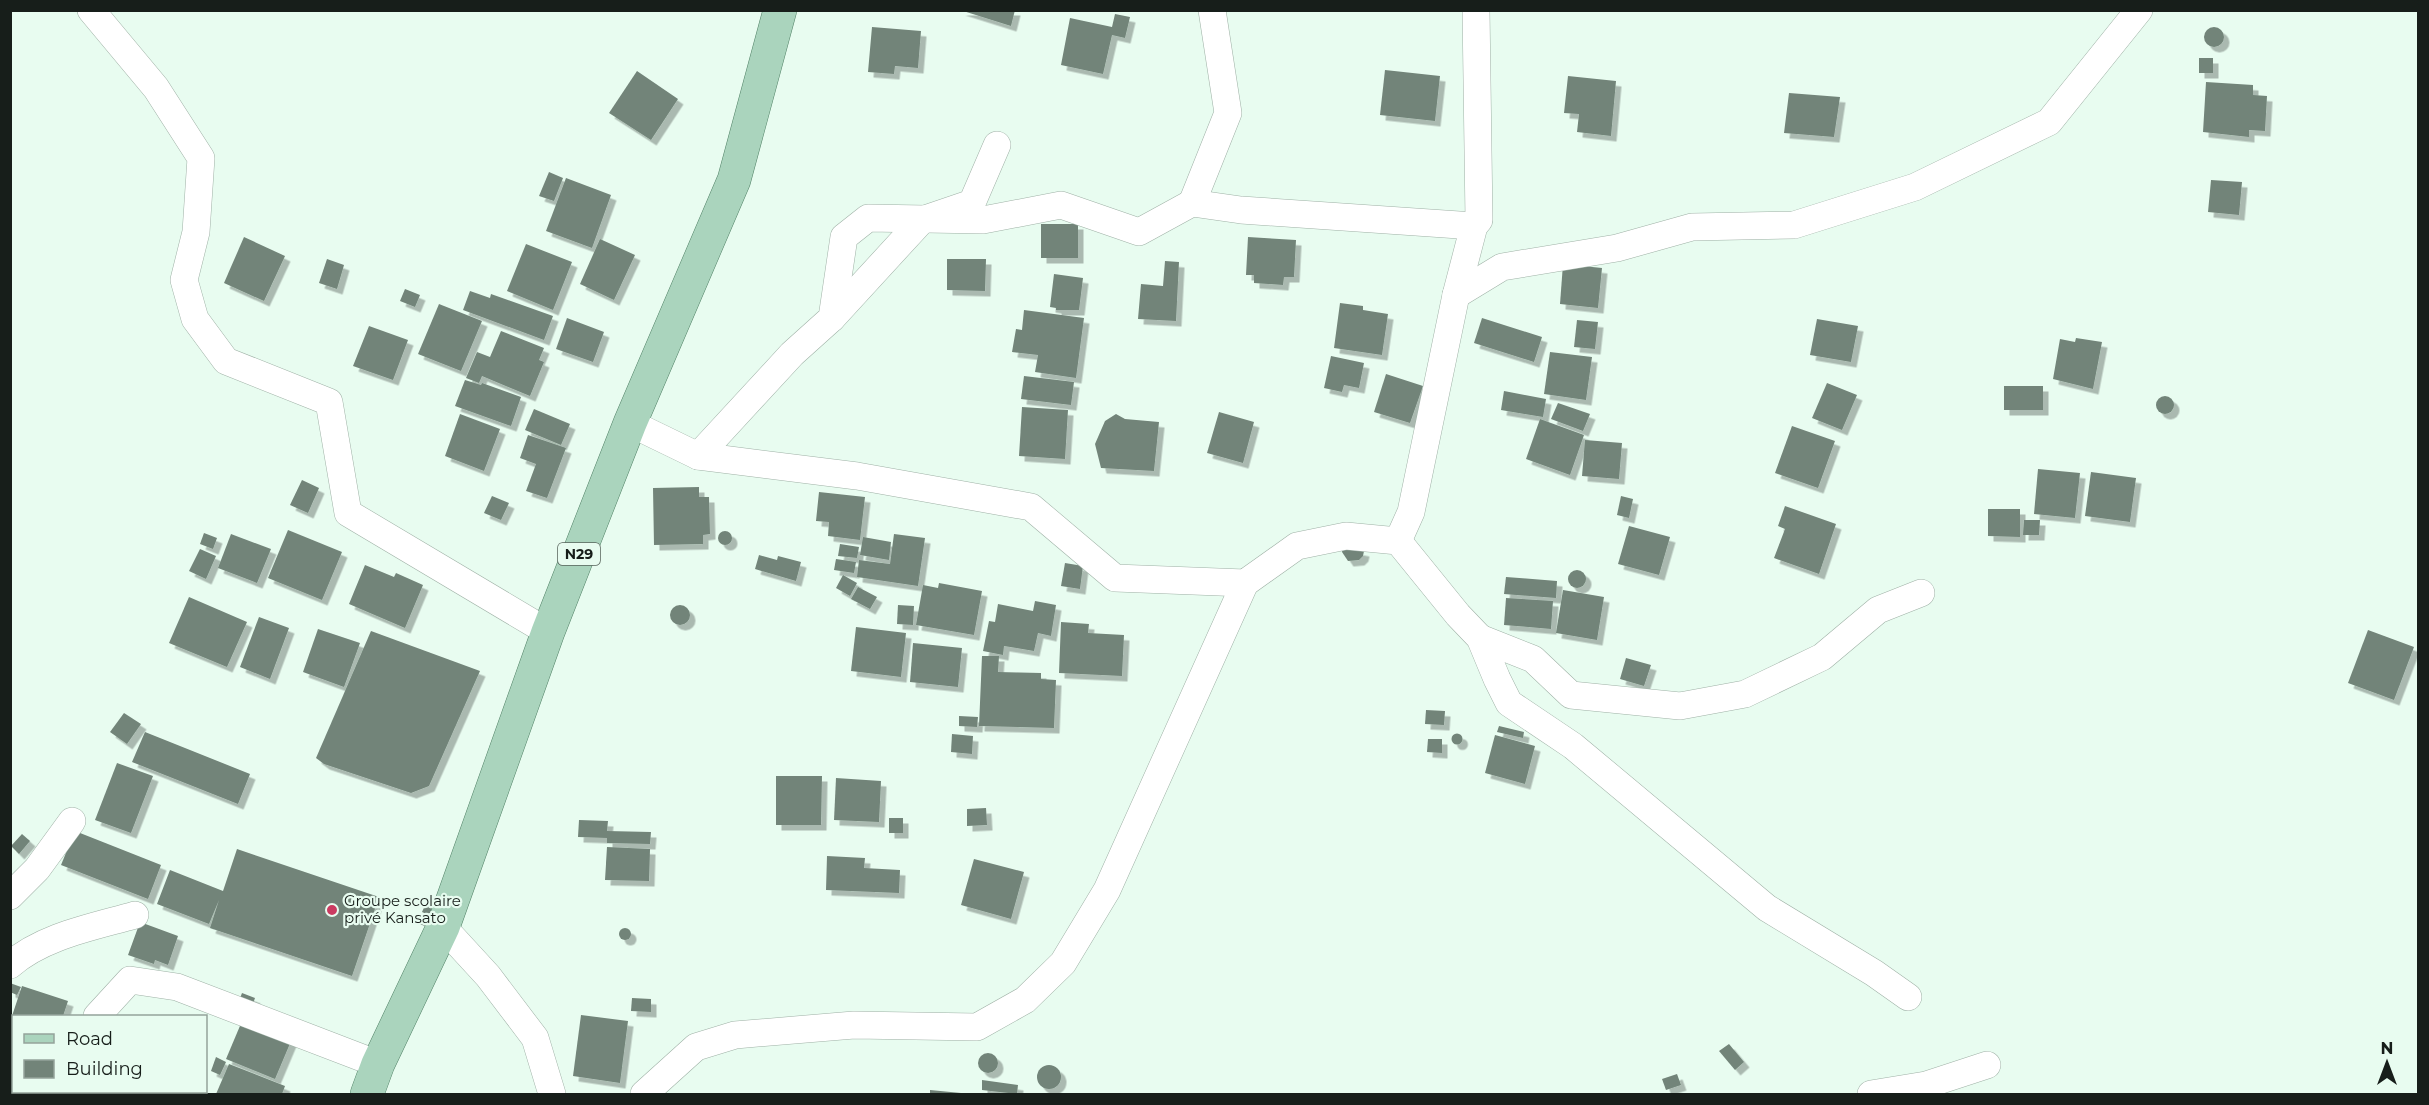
<svg xmlns="http://www.w3.org/2000/svg" width="2429" height="1105" font-family="Montserrat,sans-serif">
  <style>
    .building { fill: #728479; filter: url(#shadow) }
    .lines { fill: none; stroke-linecap: round; stroke-linejoin: round }
    .minor-casing { stroke: #9fb1a6; stroke-width: 28 }
    .primary-casing { stroke: #528267; stroke-width: 34 }
    .minor { stroke: #fff; stroke-width: 27 }
    .primary { stroke: #aad4bd; stroke-width: 33 }
    .poi-dot { fill: #ca3b61; stroke: #e8fcf0; stroke-width: 2 }
    .labels { text-anchor: middle; stroke-width: 4.5; stroke-linejoin: round; paint-order: stroke }
    .shield { fill: #e8fcf0; stroke: #56615a; stroke-width: 1.5 }
    .shield-label { font-size: 14px; font-weight: bold; fill: #171e1a }
    .poi-label { font-size: 15px; fill: #171e1a; stroke: #e8fcf0; text-anchor: start }
  </style>
  <defs>
    <filter id="shadow"><feDropShadow dx="5.5" dy="5.5" stdDeviation="0" flood-color="#0004"/></filter>
  </defs>
  <rect width="100%" height="100%" fill="#e8fcf0"/>
  <g class="building">
    <path d="M960 10H1015L1011 26Z"/>
    <path d="M1115 14 1130 17 1125 38 1112 35 1103 74 1061 65 1070 18 1112 27Z"/>
    <path d="M872 27 921 31 918 68 895 66 894 74 868 72Z"/>
    <circle cx="2214" cy="37" r="10"/>
    <rect x="2199" y="58" width="14" height="15"/>
    <path d="M1385 70 1440 76 1435 121 1380 115Z"/>
    <path d="M637 71 678 99 651 140 609 113Z"/>
    <path d="M1568 76 1616 81 1611 136 1577 132 1579 114 1564 113Z"/>
    <path d="M2206 82 2253 85V95L2267 96 2265 131 2249 130V137L2203 132Z"/>
    <path d="M1789 93 1840 97 1834 137 1784 133Z"/>
    <path d="M549 172 563 178 554 201 539 196Z"/>
    <path d="M566 178 611 195 592 248 546 231Z"/>
    <path d="M2211 180 2242 182 2239 215 2208 212Z"/>
    <rect x="1041" y="224" width="37" height="34"/>
    <path d="M244 237 285 256 264 301 224 283Z"/>
    <path d="M1248 237 1296 240 1294 277H1284L1283 285 1254 283V275H1246Z"/>
    <path d="M600 239 635 255 614 300 580 284Z"/>
    <path d="M526 244 572 262 553 310 507 291Z"/>
    <path d="M327 259 344 265 337 289 319 283Z"/>
    <path d="M947 259H986L985 291 947 290Z"/>
    <path d="M1165 261 1179 262 1176 321 1138 319 1141 284 1163 286Z"/>
    <path d="M1563 264 1602 268 1598 308 1560 304Z"/>
    <path d="M1054 274 1083 278 1079 310H1056V308L1050 307Z"/>
    <path d="M405 289 420 295 415 307 400 301Z"/>
    <path d="M470 291 490 298 491 294 553 316 544 340 463 310Z"/>
    <path d="M1340 303 1363 306V310L1388 314 1382 355 1334 348Z"/>
    <path d="M439 304 482 321 461 371 418 354Z"/>
    <path d="M1024 310 1084 318 1076 378 1035 372 1038 355 1012 352 1016 329 1022 330Z"/>
    <path d="M567 318 604 332 593 362 556 349Z"/>
    <path d="M1482 318 1542 337 1534 362 1474 343Z"/>
    <path d="M1817 319 1858 326 1851 362 1810 355Z"/>
    <path d="M1577 320 1598 322 1595 349 1574 347Z"/>
    <path d="M369 326 408 340 393 380 353 366Z"/>
    <path d="M501 331 544 348 539 360 544 362 530 396 482 376 479 383 466 378 477 352 490 357Z"/>
    <path d="M2076 338 2102 342 2093 389 2053 379 2060 339 2075 342Z"/>
    <path d="M1550 352 1592 357 1586 400 1544 394Z"/>
    <path d="M1331 356 1364 363 1359 388 1344 385 1342 392 1324 388Z"/>
    <path d="M1386 374 1423 386 1410 423 1374 412Z"/>
    <path d="M1024 376 1074 382 1071 405 1021 399Z"/>
    <path d="M465 380 481 385 482 383 521 397 511 426 455 406Z"/>
    <path d="M1827 383 1857 395 1842 430 1812 418Z"/>
    <rect x="2004" y="386" width="39" height="24"/>
    <path d="M1504 391 1546 399 1543 417 1501 410Z"/>
    <circle cx="2165" cy="405" r="9"/>
    <path d="M1558 403 1590 414 1583 431 1551 419Z"/>
    <path d="M1022 407 1068 410 1065 459 1019 456Z"/>
    <path d="M534 409 570 424 561 445 525 430Z"/>
    <path d="M1219 412 1254 422 1243 463 1207 453Z"/>
    <path d="M460 414 500 429 484 471 445 456Z"/>
    <path d="M1116 414 1125 419 1159 422 1154 471 1101 468 1095 444 1105 421Z"/>
    <path d="M1540 419 1584 435 1570 475 1526 459Z"/>
    <path d="M1792 426 1835 441 1818 488 1775 473Z"/>
    <path d="M528 435 566 448 547 498 526 491 536 464 520 458Z"/>
    <path d="M1585 440 1622 443 1619 479 1582 476Z"/>
    <path d="M2038 469 2080 473 2075 518 2034 514Z"/>
    <path d="M2091 472 2136 478 2130 522 2085 516Z"/>
    <path d="M302 480 319 488 308 513 290 505Z"/>
    <path d="M699 487V497H709L710 534 703 535V544L654 545 653 488Z"/>
    <path d="M819 492 865 497 860 540 828 536 829 522 816 521Z"/>
    <path d="M492 496 509 503 501 520 484 513Z"/>
    <path d="M1621 496 1633 499 1629 518 1617 515Z"/>
    <path d="M1785 506 1836 524 1819 574 1774 558 1785 529 1778 526Z"/>
    <path d="M1988 509H2020V537L1988 536Z"/>
    <path d="M2024 520H2040L2039 535H2023Z"/>
    <path d="M1629 526 1670 537 1659 575 1618 564Z"/>
    <path d="M288 530 342 552 322 600 268 578Z"/>
    <circle cx="725" cy="538" r="7"/>
    <path d="M204 533 217 538 213 549 200 544Z"/>
    <path d="M231 534 271 549 257 583 218 568Z"/>
    <path d="M894 534 925 538 918 586 857 577 859 560 890 564Z"/>
    <path d="M863 537 891 542 889 560 860 555Z"/>
    <path d="M840 544 859 547 857 558 838 556Z"/>
    <path d="M1343 547 1364 551 1363 556 1359 560 1348 561 1342 552Z"/>
    <path d="M200 549 216 556 206 579 189 571Z"/>
    <path d="M759 555 777 560 778 556 801 562 796 581 755 569Z"/>
    <path d="M836 559 856 562 854 573 834 570Z"/>
    <path d="M1065 563 1083 566 1080 589 1061 586Z"/>
    <path d="M365 565 394 577 396 573 423 585 405 628 349 604Z"/>
    <circle cx="1577" cy="579" r="9"/>
    <path d="M843 575 857 583 850 596 836 588Z"/>
    <path d="M1506 577 1557 581 1556 598 1504 594Z"/>
    <path d="M939 583 982 591 974 635 916 625 923 585 938 588Z"/>
    <path d="M858 587 877 597 870 609 851 599Z"/>
    <path d="M1563 590 1604 597 1597 640 1556 633Z"/>
    <path d="M189 597 247 622 227 667 169 643Z"/>
    <path d="M1506 598 1553 601 1551 629 1504 625Z"/>
    <path d="M1035 601 1056 605 1051 636 1038 633 1034 651 1004 646 1003 655 983 651 989 621 995 622 998 604 1033 611Z"/>
    <path d="M898 605 914 606 913 625 897 624Z"/>
    <circle cx="680" cy="615" r="10"/>
    <path d="M259 617 289 628 270 679 240 667Z"/>
    <path d="M1061 622 1089 624 1088 633 1124 635 1122 676 1059 673Z"/>
    <path d="M856 627 906 633 901 677 851 671Z"/>
    <path d="M318 629 360 643 344 687 303 672Z"/>
    <path d="M2368 630 2414 647 2394 700 2348 683Z"/>
    <path d="M371 631 480 671 429 786 411 793 324 764 316 758Z"/>
    <path d="M913 643 962 648 958 687 910 682Z"/>
    <path d="M982 656H999L998 672 1041 673V679L1056 680 1054 728 979 726Z"/>
    <path d="M1626 658 1651 665 1644 686 1620 679Z"/>
    <path d="M1426 710 1445 711 1444 725 1425 724Z"/>
    <path d="M124 713 141 724 127 744 110 732Z"/>
    <path d="M959 716 978 717 977 727 959 726Z"/>
    <path d="M1499 726 1524 732 1523 738 1497 732Z"/>
    <path d="M145 732 250 774 238 804 132 762Z"/>
    <circle cx="1457" cy="739" r="5.5"/>
    <path d="M952 734 973 736 972 754 951 752Z"/>
    <path d="M1495 735 1535 746 1525 784 1485 773Z"/>
    <path d="M1428 739H1442V753L1427 752Z"/>
    <path d="M117 763 153 776 131 833 95 820Z"/>
    <path d="M776 776H822L821 825H776Z"/>
    <path d="M836 778 881 781 879 822 834 820Z"/>
    <path d="M986 808 987 825 967 826V809Z"/>
    <rect x="889" y="818" width="14" height="15"/>
    <path d="M579 820 608 821 607 831 651 832 650 844 607 843V838L578 837Z"/>
    <path d="M75 831 161 865 148 899 61 865Z"/>
    <path d="M22 834 30 841 19 854 11 846Z"/>
    <path d="M607 847 650 849 649 881 605 880Z"/>
    <path d="M237 849 379 897 352 976 210 928 219 900 209 924 157 904 170 870 223 891Z"/>
    <path d="M827 856 865 858 864 868 900 870 899 893 826 890Z"/>
    <path d="M974 859 1024 872 1011 919 961 905Z"/>
    <path d="M428 899 436 903 431 916 422 912Z"/>
    <path d="M422 915 431 918 428 927 419 924Z"/>
    <path d="M140 922 178 936 168 965 155 960 154 964 128 955Z"/>
    <circle cx="625" cy="934" r="6"/>
    <path d="M10 983 21 987 17 995 10 992Z"/>
    <path d="M22 986 68 1001 63 1016H14V1040L10 1039V1022Z"/>
    <path d="M242 993 255 998 250 1012 237 1006Z"/>
    <path d="M632 998 651 999V1012L631 1011Z"/>
    <path d="M245 1014 294 1034 275 1079 226 1059Z"/>
    <path d="M581 1015 628 1021 620 1083 573 1076Z"/>
    <path d="M1729 1044 1744 1062 1735 1070 1719 1051Z"/>
    <circle cx="988" cy="1063" r="10"/>
    <path d="M216 1057 226 1062 220 1075 211 1071Z"/>
    <path d="M229 1064 285 1086 282 1094H216Z"/>
    <circle cx="1049" cy="1077" r="12"/>
    <path d="M1677 1074 1681 1085 1666 1090 1662 1079Z"/>
    <path d="M982 1080 1018 1085 1017 1094 982 1090Z"/>
    <path d="M930 1090 961 1093V1094H930Z"/>
  </g>
  <g class="lines">
    <g class="minor-casing">
      <g id="minor">
        <path d="M91 10 156 88 201 158 196 232 184 280 195 319 226 361 329 402 348 513 548 632"/>
        <path d="M1192 203 1228 113 1212 10"/>
        <path d="M1456 295 1474 226 1479 220 1476 10"/>
        <path d="M832 318 922 220 972 203 997 145"/>
        <path d="M630 423 698 456 857 476 1031 507 1115 578 1245 583 1297 546 1346 536 1398 541 1458 615 1480 638 1497 679 1509 703 1573 746 1767 908 1874 973 1908 997"/>
        <path d="M698 456 792 354 832 318 844 237 868 218 983 220 1061 205 1139 232 1192 203 1241 210 1474 226"/>
        <path d="M1398 541 1411 512 1456 295 1502 267 1617 248 1692 227 1794 225 1915 187 2049 122 2139 10"/>
        <path d="M1480 638 1533 659 1571 695 1680 706 1745 694 1822 657 1878 610 1921 593"/>
        <path d="M10 896 37 869 72 821"/>
        <path d="M443 927 488 976 535 1038 552 1094"/>
        <path d="M10 965C43 936 93 927 135 915"/>
        <path d="M97 1016 130 980 177 987 378 1064"/>
        <path d="M76 1094 78 1092"/>
        <path d="M644 1094 696 1047 735 1035 854 1025 977 1027 1025 1000 1063 963 1107 890 1245 583"/>
        <path d="M1871 1094 1926 1085 1987 1065"/>
      </g>
    </g>
    <g class="primary-casing">
      <path id="primary" d="M367 1094 378 1064 443 927 548 632 630 423 734 180 780 10"/>
    </g>
    <use href="#minor" class="minor"/>
    <use href="#primary" class="primary"/>
  </g>
  <circle class="poi-dot" cx="332" cy="910" r="6"/>
  <g class="labels">
    <rect class="shield" x="558" y="543" width="42" height="22" rx="4.5"/>
    <g class="shield-label">
      <text x="579" y="559">N29</text>
    </g>
    <g class="poi-label">
      <text x="344" y="906">Groupe scolaire<tspan x="344" dy="17">privé Kansato</tspan></text>
    </g>
  </g>
  <rect width="2429" height="1105" fill="none" stroke="#171e1a" stroke-width="24"/>
  <rect x="12" y="1015" width="195" height="78" fill="#e8fcf0" stroke="#94a39a" stroke-width="1.5"/>
  <rect x="24" y="1034" width="30" height="9" fill="#aad4bd" stroke="#94a39a" stroke-width="1.5"/>
  <text x="66" y="1045" font-size="18" fill="#171e1a">Road</text>
  <rect x="24" y="1060" width="30" height="18" fill="#728479" stroke="#94a39a" stroke-width="1.5"/>
  <text x="66" y="1075" font-size="18" fill="#171e1a">Building</text>
  <g transform="translate(2387 1063)" stroke="#e8fcf0" stroke-width="4.5" paint-order="stroke">
  <path d="M0-4.5L10 22L0 15L-10 22Z" fill="#171e1a"/>
  <text y="-9" font-size="16" font-weight="bold" text-anchor="middle" fill="#171e1a">N</text>
  </g>
</svg>
